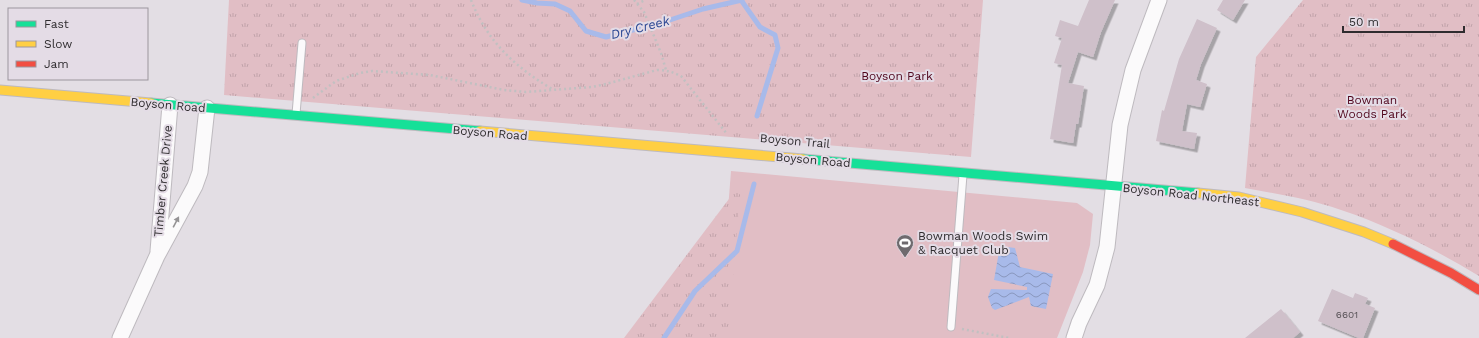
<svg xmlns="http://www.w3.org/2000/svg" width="1479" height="338" font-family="'Work Sans',sans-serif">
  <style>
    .grass { fill: #e1bec5 }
    .park { fill: url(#park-tufts) }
    .water { fill: url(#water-waves) }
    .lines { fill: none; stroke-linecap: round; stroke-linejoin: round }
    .stream { stroke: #a8baea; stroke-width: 5 }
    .building { fill: #cfc0ca; filter: url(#shadow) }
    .lane-casing { stroke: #bebabf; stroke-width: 9 }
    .street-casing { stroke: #bebabf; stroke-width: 17 }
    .fast-casing { stroke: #bebabf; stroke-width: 11 }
    .slow-casing { stroke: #bebabf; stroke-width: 11 }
    .jam-casing { stroke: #bebabf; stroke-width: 11 }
    .path { stroke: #c1c0c1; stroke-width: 2.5; stroke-dasharray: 2 3; stroke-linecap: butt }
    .lane { stroke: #fbfafb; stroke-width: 7 }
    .street { stroke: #fbfafb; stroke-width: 15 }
    .fast { stroke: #16e098; stroke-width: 9 }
    .slow { stroke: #ffcf43; stroke-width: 9 }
    .jam { stroke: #f24e42; stroke-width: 9 }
    .oneway { fill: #959395 }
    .labels { text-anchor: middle; stroke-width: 4; stroke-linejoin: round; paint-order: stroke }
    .number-label { font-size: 10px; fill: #575156 }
    .park-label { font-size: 12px; fill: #50061d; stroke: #e4dce6 }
    .street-label { font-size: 12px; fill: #2f2c2f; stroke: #e4dce6 }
    .poi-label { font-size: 12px; fill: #2f2c2f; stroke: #e4dce6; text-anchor: start }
    .water-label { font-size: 13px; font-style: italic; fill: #2b4793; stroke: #e4dce6 }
  </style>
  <defs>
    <pattern id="park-tufts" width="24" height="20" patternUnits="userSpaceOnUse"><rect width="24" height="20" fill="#e1bec5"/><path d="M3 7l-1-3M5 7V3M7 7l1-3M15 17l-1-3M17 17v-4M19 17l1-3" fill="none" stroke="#c1a3aa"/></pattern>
    <pattern id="water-waves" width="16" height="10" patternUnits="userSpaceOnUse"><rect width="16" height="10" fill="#a8baea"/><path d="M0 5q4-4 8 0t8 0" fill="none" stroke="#8997be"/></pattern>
    <filter id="shadow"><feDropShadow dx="3.5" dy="3.5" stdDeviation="0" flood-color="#0004"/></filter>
  </defs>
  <rect width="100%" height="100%" fill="#e3dee4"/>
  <path class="grass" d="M731 171 1077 203 1093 214 1090 245 1083 272 1057 338H718Z"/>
  <g class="park">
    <path d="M229 0H983L971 157 224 95Z"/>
    <path d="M1303 0H1479V276C1436 250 1389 226 1341 210 1310 199 1277 194 1245 188L1256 57Z"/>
    <path d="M741 183 728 338H624Z"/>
  </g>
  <path class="water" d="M1000 246 1015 248 1020 267 1053 274 1046 309 1031 306 1029 297 995 310 992 308 988 297 991 289 1027 290V287L994 280Z"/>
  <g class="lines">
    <g class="stream">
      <path d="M522 0 537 3 555 4 570 11 586 31 606 37 667 21 703 9 742 0"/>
      <path d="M741 0 760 27 775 35 778 48 757 116"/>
      <path d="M664 338 695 291 737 251 754 184"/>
    </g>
  </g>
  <g class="building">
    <path d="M1089 0H1115L1101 32 1093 57 1078 52 1068 83 1084 86 1078 124H1076L1073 143 1050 139 1062 65 1054 63 1062 38 1055 36 1060 20 1078 26Z"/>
    <path d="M1223 0H1245L1233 20 1217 10Z"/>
    <path d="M1197 19 1217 28 1201 64 1196 80 1207 84 1200 107 1187 104 1182 131 1197 133 1194 149 1156 141 1162 110 1164 111 1179 59Z"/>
    <path d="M1332 289 1353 298 1355 293 1368 298 1365 304 1375 308 1363 338H1359L1318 321Z"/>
    <path d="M1281 309 1300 332 1293 338H1245Z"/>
  </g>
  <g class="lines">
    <g class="lane-casing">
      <g id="lane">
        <path d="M296 114 302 43"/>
        <path d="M951 327 963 175"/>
      </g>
    </g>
    <g class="street-casing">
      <g id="street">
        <path d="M158 251 170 105"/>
        <path d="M120 338 157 256 195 186 200 172 207 108"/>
        <path d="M1074 338 1079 323 1097 285 1107 247 1120 125 1133 70 1159 0"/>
      </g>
    </g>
    <g class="fast-casing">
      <g id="fast">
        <path d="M151 103 480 131"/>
        <path d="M803 159 1198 193"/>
      </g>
    </g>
    <g class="slow-casing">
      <g id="slow">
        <path d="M0 90 151 103"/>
        <path d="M480 131 803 159"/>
        <path d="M1198 193 1239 197 1302 212 1364 232 1393 244"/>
      </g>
    </g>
    <g class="jam-casing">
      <path id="jam" d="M1393 244 1451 273 1479 290"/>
    </g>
    <g class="path">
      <path d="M471 0C487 41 515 67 552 89"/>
      <path d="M634 0 644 12 661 53 666 70"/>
      <path d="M637 4 645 0"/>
      <path d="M313 98 336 81 360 73 372 71 430 75 504 90 526 92 592 87 606 84 657 70C666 70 673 72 681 76L727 134"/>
      <path d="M962 329 1009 338"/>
    </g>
    <use href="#lane" class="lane"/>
    <use href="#street" class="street"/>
    <use href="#fast" class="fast"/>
    <use href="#slow" class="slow"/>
    <use href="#jam" class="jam"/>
  </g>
  <defs><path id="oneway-solid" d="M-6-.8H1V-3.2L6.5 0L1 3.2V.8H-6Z"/></defs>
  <use class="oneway" href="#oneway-solid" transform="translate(176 222) rotate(-62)"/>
  <defs>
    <g id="stadium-pin" transform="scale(0.9)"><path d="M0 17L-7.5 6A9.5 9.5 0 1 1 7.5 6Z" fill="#6e6a6e" stroke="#e4dce6"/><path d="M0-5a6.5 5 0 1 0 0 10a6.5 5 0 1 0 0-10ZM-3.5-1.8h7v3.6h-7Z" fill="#fff"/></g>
  </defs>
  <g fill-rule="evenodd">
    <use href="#stadium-pin" x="905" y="243"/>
  </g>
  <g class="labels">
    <g class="number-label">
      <text x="1347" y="318">6601</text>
    </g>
    <g class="park-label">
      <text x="897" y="80">Boyson Park</text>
      <text x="1372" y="104">Bowman<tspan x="1372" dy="14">Woods Park</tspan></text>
    </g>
    <g class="street-label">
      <text transform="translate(168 105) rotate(5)" y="4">Boyson Road</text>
      <text transform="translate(490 133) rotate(5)" y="4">Boyson Road</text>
      <text transform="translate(795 141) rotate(5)" y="4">Boyson Trail</text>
      <text transform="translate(813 160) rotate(5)" y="4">Boyson Road</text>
      <text transform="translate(163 181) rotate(-85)" y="4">Timber Creek Drive</text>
      <text transform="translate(1191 195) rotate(6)" y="4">Boyson Road Northeast</text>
    </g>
    <g class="poi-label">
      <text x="918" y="240">Bowman Woods Swim<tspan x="918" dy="14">&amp; Racquet Club</tspan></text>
    </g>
    <g class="water-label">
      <text transform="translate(640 27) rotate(-14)" y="5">Dry Creek</text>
    </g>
  </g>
  <rect x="8" y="8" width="140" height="72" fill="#e4dce6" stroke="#9c969d"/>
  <rect x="16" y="21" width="20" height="6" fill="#16e098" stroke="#9c969d"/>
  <text x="44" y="28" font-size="12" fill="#2f2c2f">Fast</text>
  <rect x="16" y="41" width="20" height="6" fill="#ffcf43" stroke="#9c969d"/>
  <text x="44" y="48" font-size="12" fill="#2f2c2f">Slow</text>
  <rect x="16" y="61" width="20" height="6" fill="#f24e42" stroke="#9c969d"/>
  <text x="44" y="68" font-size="12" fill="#2f2c2f">Jam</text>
  <path d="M1343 26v6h121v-6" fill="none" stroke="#2f2c2f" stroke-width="2"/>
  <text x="1349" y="26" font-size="12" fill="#2f2c2f" stroke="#e4dce6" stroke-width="3" paint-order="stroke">50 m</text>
</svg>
